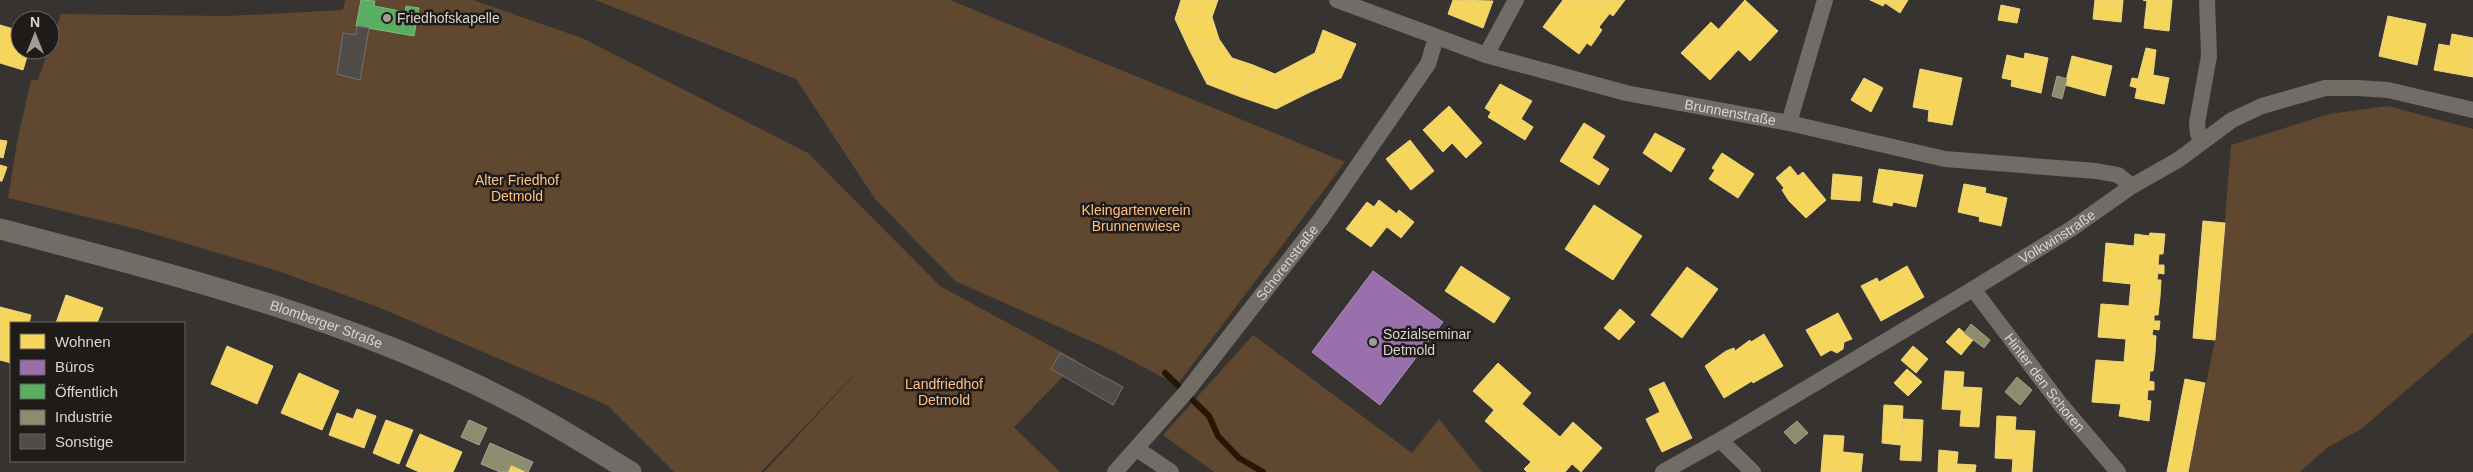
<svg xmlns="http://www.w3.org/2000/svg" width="2473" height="472" font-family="Arial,sans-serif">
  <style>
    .green { fill: #5f4730 }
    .homes { fill: #f6d55c; stroke: #edd57f }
    .offices { fill: #9970ab; stroke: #ac8eb6 }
    .public { fill: #5aae61; stroke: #80b982 }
    .industry { fill: #8c8c6e; stroke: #a3a28b }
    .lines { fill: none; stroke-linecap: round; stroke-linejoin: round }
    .stream { stroke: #281605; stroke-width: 6 }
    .building { fill: #4f4c49; stroke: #74716e }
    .minor { stroke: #726c67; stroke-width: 16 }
    .tertiary { stroke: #726c67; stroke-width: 21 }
    .poi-dot { fill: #a09c98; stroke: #1e1b18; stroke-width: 2 }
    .labels { text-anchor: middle; stroke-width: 5; stroke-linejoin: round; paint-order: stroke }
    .poi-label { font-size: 14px; fill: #d9d4d0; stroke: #1e1b18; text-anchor: start }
    .street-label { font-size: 14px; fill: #d9d4d0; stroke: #1e1b18 }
    .park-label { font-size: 14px; fill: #ffc085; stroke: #1e1b18 }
  </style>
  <rect width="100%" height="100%" fill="#373330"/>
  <g class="green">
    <path d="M345 0H473L582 38 808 153 940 286 1078 361 1014 427 1060 472H764L874 354 761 472H674L607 405 378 307 275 270 137 229 8 198 17 142 31 80H38L61 14 228 16 343 10Z"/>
    <path d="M595 0H950L1345 162 1177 385 1113 351 955 281 875 199 796 79Z"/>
    <path d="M2388 106 2473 129V333L2360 430 2328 447 2300 472H2188L2215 340 2231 145 2329 114Z"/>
    <path d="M1253 335 1412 453 1439 419 1482 472H1214L1163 435Z"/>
  </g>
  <g class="homes">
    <path d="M1181 0H1218L1212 17 1175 19Z"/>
    <path d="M1453 0 1493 1 1483 28 1448 14Z"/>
    <path d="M1563 0H1592L1610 13 1599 27 1602 30 1591 46 1587 43 1579 54 1543 27Z"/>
    <path d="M1592 0H1625L1613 16Z"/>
    <path d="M1745 0 1778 31 1750 61 1718 30Z"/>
    <path d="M1870 0H1908L1900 13 1885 3 1883 6Z"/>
    <path d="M2095 0H2123L2121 22 2093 19Z"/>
    <path d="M2143 0H2172L2169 31 2144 28 2147 1Z"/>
    <path d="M2001 5 2020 9 2017 23 1998 20Z"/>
    <path d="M2388 16 2426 24 2417 65 2379 56Z"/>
    <path d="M1212 17 1219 39 1190 51 1175 19Z"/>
    <path d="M1711 22 1739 49 1710 80 1681 53Z"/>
    <path d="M0 25 20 31V50H29L23 70 0 63Z"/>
    <path d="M1323 30 1356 44 1341 78 1315 53Z"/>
    <path d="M2452 34 2473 38V77L2434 70 2439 44 2450 46Z"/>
    <path d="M1219 39 1232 58 1207 84 1190 51Z"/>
    <path d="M2146 48 2156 50 2153 75 2169 78 2164 104 2135 98 2137 88 2130 86 2132 78 2138 79Z"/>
    <path d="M1315 53 1341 78 1308 93 1294 64Z"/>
    <path d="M2025 53 2048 58 2041 93 2011 86 2012 80 2002 78 2007 55 2024 59Z"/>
    <path d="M2072 56 2112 66 2105 96 2065 85Z"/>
    <path d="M1232 58 1253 65 1241 97 1207 84Z"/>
    <path d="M1294 64 1308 93 1276 109 1275 74Z"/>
    <path d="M1253 65 1275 74 1276 109 1241 97Z"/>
    <path d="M1920 69 1962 78 1952 125 1928 121 1929 110 1913 107Z"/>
    <path d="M1864 78 1883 88 1871 112 1851 100Z"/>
    <path d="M1500 84 1532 101 1521 119 1533 127 1525 140 1488 117 1491 112 1485 108Z"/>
    <path d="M1449 106 1482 143 1466 158 1452 143 1443 152 1423 130Z"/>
    <path d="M1584 123 1605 136 1592 158 1609 169 1599 185 1560 161Z"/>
    <path d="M1655 133 1685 149 1671 172 1643 153Z"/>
    <path d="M0 140 7 141 3 158 0 157Z"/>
    <path d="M1410 140 1434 171 1411 190 1386 159Z"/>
    <path d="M1722 153 1754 174 1738 198 1709 179 1715 170 1712 168Z"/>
    <path d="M0 165 7 167 2 181H0Z"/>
    <path d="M1790 166 1798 176 1803 172 1826 200 1806 218 1789 201 1782 190 1784 188 1776 178Z"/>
    <path d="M1879 169 1923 175 1916 207 1893 202 1892 206 1873 202Z"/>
    <path d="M1833 174 1862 177 1860 201 1831 199Z"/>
    <path d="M1964 184 1986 188 1980 217 1958 212Z"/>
    <path d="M1985 193 2007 198 2001 226 1979 221Z"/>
    <path d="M1379 200 1397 214 1371 247 1346 229 1367 202 1374 207Z"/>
    <path d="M1594 205 1642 236 1613 280 1565 249Z"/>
    <path d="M1399 210 1414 222 1401 238 1387 227Z"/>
    <path d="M2203 221 2225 223 2215 340 2193 338Z"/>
    <path d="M2150 233 2165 234 2163 254H2159L2158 265H2164V274L2158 273 2157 280H2161L2160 297 2130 295 2131 284 2103 281 2106 243 2134 246 2135 234 2149 236Z"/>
    <path d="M1461 266 1510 298 1494 323 1445 291Z"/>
    <path d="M1907 266 1924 297 1881 321 1861 286 1877 278 1879 282Z"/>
    <path d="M1687 267 1718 289 1682 338 1651 315Z"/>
    <path d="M66 295 103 308 97 323H56Z"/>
    <path d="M2130 295 2160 297 2158 315H2154V321H2160L2159 330 2153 329 2152 335 2156 336 2155 353 2125 351 2126 339 2098 337 2101 304 2129 306Z"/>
    <path d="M0 307 31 315 29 323H11V363L0 360Z"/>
    <path d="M1620 309 1635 322 1619 340 1604 328Z"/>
    <path d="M1838 313 1852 339 1844 342 1843 349 1837 353 1831 350 1821 356 1806 330Z"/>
    <path d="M1959 328 1973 340 1961 355 1946 342Z"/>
    <path d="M1764 334 1783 366 1753 383 1752 381 1724 398 1705 366 1726 351 1734 348 1735 351 1750 340 1751 342Z"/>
    <path d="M227 346 273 366 257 404 211 384Z"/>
    <path d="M1913 346 1928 359 1916 373 1901 360Z"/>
    <path d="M2125 351 2155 353 2153 371H2150L2149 381 2154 382V390H2148L2147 400 2151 401 2149 421 2119 416 2121 404 2092 402 2096 360 2124 362Z"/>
    <path d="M1498 363 1531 393 1522 404 1560 437 1573 422 1602 448 1581 472 1572 464 1565 472H1527L1524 469 1531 462 1485 421 1494 410 1473 391Z"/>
    <path d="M1907 369 1922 382 1908 396 1894 383Z"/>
    <path d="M1945 371 1964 372 1961 410 1942 409Z"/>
    <path d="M299 373 339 391 322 430 281 413Z"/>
    <path d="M2185 379 2205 383 2188 472H2167Z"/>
    <path d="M1664 382 1692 438 1662 452 1646 419 1660 412 1649 389Z"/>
    <path d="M1963 387 1982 388 1979 427 1960 426Z"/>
    <path d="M1884 405 1903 406 1901 445 1882 443Z"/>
    <path d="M357 409 376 416 364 448 329 435 337 413 353 419Z"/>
    <path d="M1997 416 2016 417 2013 459 1995 458Z"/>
    <path d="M1903 419 1923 420 1921 461 1900 460Z"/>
    <path d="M386 420 413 430 399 464 373 453Z"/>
    <path d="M2015 430 2035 431 2032 472H2012Z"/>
    <path d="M420 434 462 452 453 472H419L406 466Z"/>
    <path d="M1824 435 1844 436 1841 472H1821Z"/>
    <path d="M1939 450 1958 452 1956 472H1938Z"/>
    <path d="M1843 452 1863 454 1861 472H1841Z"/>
    <path d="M1957 464 1976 465 1975 472H1956Z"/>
    <path d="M511 465 525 472H508Z"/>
  </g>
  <path class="offices" d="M1373 271 1443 322 1380 405 1312 352Z"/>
  <path class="public" d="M361 0 375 1 374 6 405 12 406 6 419 8 414 36 356 26Z"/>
  <g class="industry">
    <path d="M2057 76 2067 79 2062 99 2052 96Z"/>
    <path d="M1971 324 1990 340 1984 348 1964 333Z"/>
    <path d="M2017 377 2032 390 2020 405 2005 392Z"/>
    <path d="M469 420 487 428 479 445 461 437Z"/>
    <path d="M1797 421 1808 433 1795 444 1784 432Z"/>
    <path d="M490 443 533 462 528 472 511 465 508 472H500L481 464Z"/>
  </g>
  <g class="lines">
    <path class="stream" d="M1165 373 1209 416 1218 436 1239 458 1263 472"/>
  </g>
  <g class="building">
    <path d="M357 26 369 28 360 80 337 74 343 33 356 35Z"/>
    <path d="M1060 353 1123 387 1113 405 1051 369Z"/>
  </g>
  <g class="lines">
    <g class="minor">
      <path id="s1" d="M1337 0 1486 55 1626 93 1789 123 1945 159 2096 171 2118 175 2132 186"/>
      <path d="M1486 55 1516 0"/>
      <path d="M1789 123 1825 0"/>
      <path d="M2201 142 2198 134 2197 123 2209 56 2207 0"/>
      <path id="s2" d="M1973 289 2061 405 2118 472"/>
      <path d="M1720 440 1753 472"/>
      <path d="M1137 449 1171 472"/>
      <path id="s3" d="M1115 472 1187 391 1321 219 1428 64 1436 38"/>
      <path id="s4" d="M1663 472 1720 440 1973 289 2071 229 2132 186 2178 160 2232 120 2262 106 2325 88H2358L2388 90 2473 110"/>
    </g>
    <path class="tertiary" id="s5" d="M0 229C172 274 348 318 507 400 550 421 590 447 631 472"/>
  </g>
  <g class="poi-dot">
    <circle cx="387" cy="18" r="5"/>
    <circle cx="1373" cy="342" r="5"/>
  </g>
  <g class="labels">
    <g class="poi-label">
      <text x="397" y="23">Friedhofskapelle</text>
      <text x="1383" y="339">Sozialseminar<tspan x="1383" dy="16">Detmold</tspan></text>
    </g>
    <g class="street-label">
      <text dy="5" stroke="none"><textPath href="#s1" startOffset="410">Brunnenstraße</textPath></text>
      <text dy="5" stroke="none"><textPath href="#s4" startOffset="459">Volkwinstraße</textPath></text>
      <text dy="5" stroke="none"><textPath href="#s3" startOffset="271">Schorenstraße</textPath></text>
      <text dy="5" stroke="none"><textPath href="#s5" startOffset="340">Blomberger Straße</textPath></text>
      <text dy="5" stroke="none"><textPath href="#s2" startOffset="118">Hinter den Schoren</textPath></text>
    </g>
    <g class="park-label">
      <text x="517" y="185">Alter Friedhof<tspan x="517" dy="16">Detmold</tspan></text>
      <text x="1136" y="215">Kleingartenverein<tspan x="1136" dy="16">Brunnenwiese</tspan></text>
      <text x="944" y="389">Landfriedhof<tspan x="944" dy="16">Detmold</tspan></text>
    </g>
  </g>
  <rect x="10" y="322" width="175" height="140" fill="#1e1b18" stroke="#696562"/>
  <rect x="20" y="334" width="25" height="15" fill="#f6d55c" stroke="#696562"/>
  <text x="55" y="347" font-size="15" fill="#d9d4d0">Wohnen</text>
  <rect x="20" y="360" width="25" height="15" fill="#9970ab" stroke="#696562"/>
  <text x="55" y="372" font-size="15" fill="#d9d4d0">Büros</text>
  <rect x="20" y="384" width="25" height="15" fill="#5aae61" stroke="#696562"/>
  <text x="55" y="397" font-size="15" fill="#d9d4d0">Öffentlich</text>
  <rect x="20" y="410" width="25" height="15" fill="#8c8c6e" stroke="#696562"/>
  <text x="55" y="422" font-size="15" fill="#d9d4d0">Industrie</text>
  <rect x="20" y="434" width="25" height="15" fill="#4f4c49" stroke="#696562"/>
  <text x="55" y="447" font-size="15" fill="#d9d4d0">Sonstige</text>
  <g transform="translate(35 35)"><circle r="24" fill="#1e1b18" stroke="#696562"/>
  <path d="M0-4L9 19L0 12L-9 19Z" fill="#a09c98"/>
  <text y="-8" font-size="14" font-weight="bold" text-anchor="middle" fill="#d9d4d0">N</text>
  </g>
</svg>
